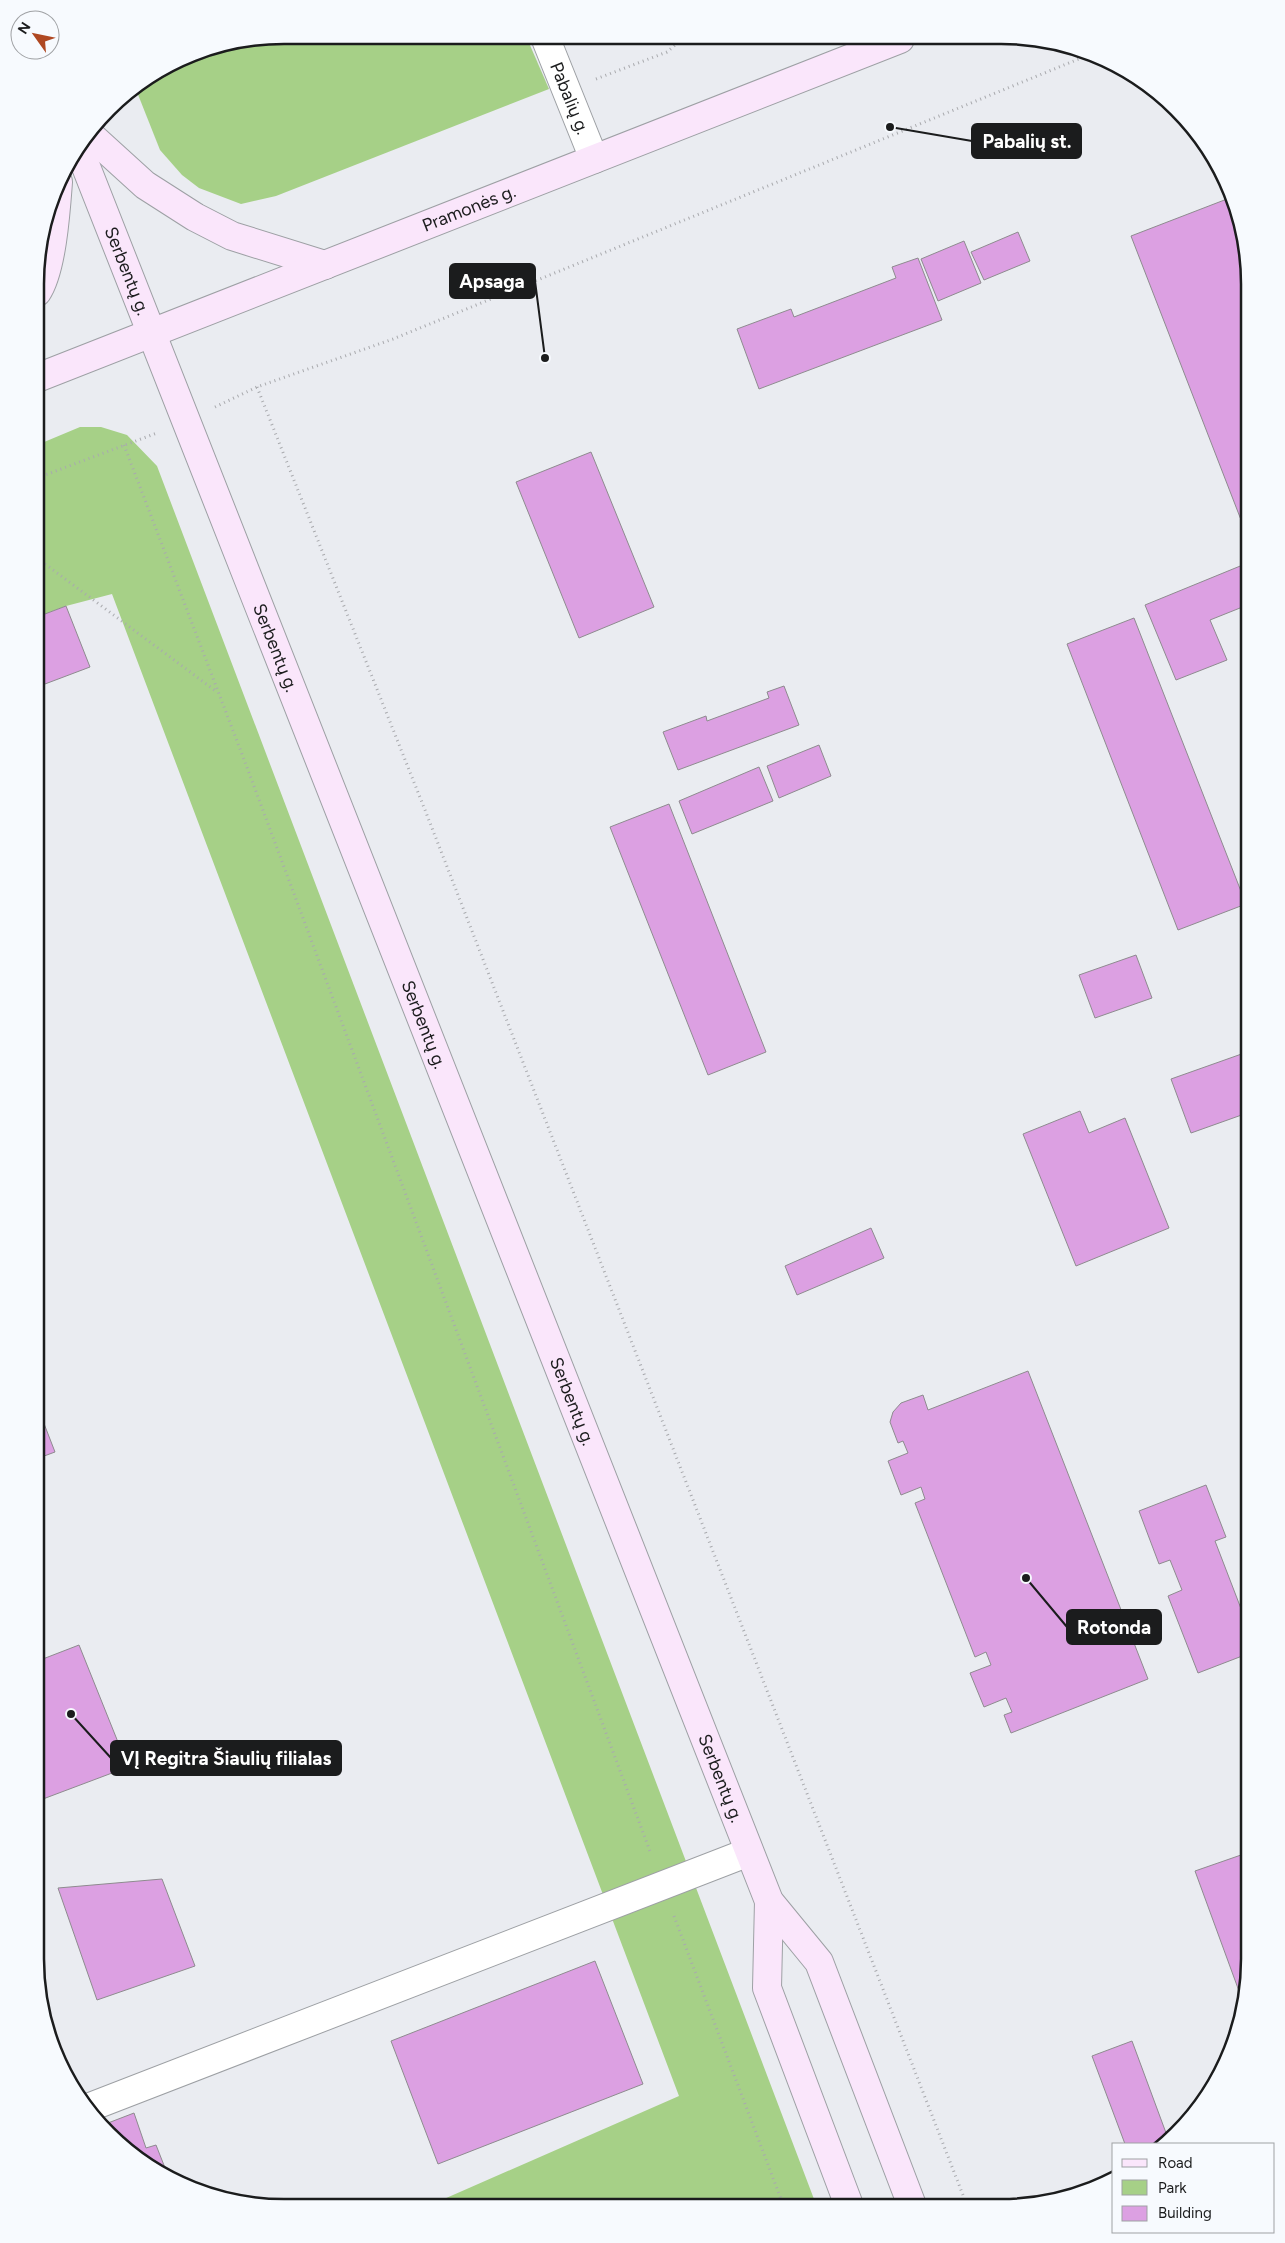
<svg xmlns="http://www.w3.org/2000/svg" width="1285" height="2243" font-family="Figtree,sans-serif">
  <style>
    .green { fill: #a6d087 }
    .building { fill: #dca0e2; stroke: #8e8b8f }
    .lines { fill: none; stroke-linecap: round; stroke-linejoin: round }
    .street-casing { stroke: #9da0a4; stroke-width: 30 }
    .secondary-casing { stroke: #9da0a4; stroke-width: 30 }
    .path { stroke: #a9aaae; stroke-width: 3; stroke-dasharray: 1 4; stroke-linecap: butt }
    .street { stroke: #fff; stroke-width: 28 }
    .secondary { stroke: #fae6fb; stroke-width: 28 }
    .labels { text-anchor: middle; stroke-width: 4; stroke-linejoin: round; paint-order: stroke }
    .street-label { font-size: 18px; fill: #1b1c1d; stroke: #f7fafe }
    .rim { fill: none; stroke: #1b1c1d; stroke-width: 2.5 }
    .leader { fill: none; stroke: #1b1c1d; stroke-width: 2 }
    .callout-dot { fill: #1b1c1d; stroke: #f7fafe; stroke-width: 2 }
    .callout { fill: #1b1c1d; stroke: #1b1c1d; stroke-width: 2 }
    .callout-label { font-size: 19px; text-anchor: middle; font-weight: bold; fill: #fff }
  </style>
  <rect width="100%" height="100%" fill="#eaecf1"/>
  <g class="green">
    <path d="M283 35 526 36 549 89 276 196 241 204 199 188 182 175 160 150 135 87 189 54Z"/>
    <path d="M80 427H101L127 435 157 466 817 2207 428 2206 679 2096 112 594 66 606 37 617V445Z"/>
  </g>
  <g class="building">
    <path d="M1227 199 1243 239 1250 283V543L1131 236Z"/>
    <path d="M1018 232 1030 261 984 280 971 252Z"/>
    <path d="M964 241 981 283 938 301 921 259Z"/>
    <path d="M918 258 942 320 759 389 737 329 791 309 794 317 896 278 892 267Z"/>
    <path d="M591 452 654 607 579 638 516 482Z"/>
    <path d="M1250 562V604L1210 620 1227 660 1176 680 1145 605Z"/>
    <path d="M66 606 90 667 37 687V617Z"/>
    <path d="M1134 618 1246 904 1178 930 1067 644Z"/>
    <path d="M784 686 799 725 678 770 663 732 706 716 707 721 769 698 767 692Z"/>
    <path d="M819 745 831 776 779 798 767 766Z"/>
    <path d="M759 767 773 801 692 834 679 801Z"/>
    <path d="M669 804 766 1052 708 1075 610 827Z"/>
    <path d="M1136 955 1152 998 1095 1018 1079 975Z"/>
    <path d="M1250 1051V1112L1191 1133 1171 1079Z"/>
    <path d="M1080 1111 1089 1133 1125 1118 1169 1228 1076 1266 1023 1134Z"/>
    <path d="M1250 1163V1177L1245 1165Z"/>
    <path d="M871 1228 884 1258 797 1295 785 1266Z"/>
    <path d="M1028 1371 1148 1679 1011 1733 1004 1715 1012 1712 1006 1698 984 1707 970 1673 991 1665 986 1652 975 1657 915 1503 925 1499 921 1487 901 1495 888 1461 908 1453 903 1441 898 1443 890 1422 893 1412 901 1403 923 1395 928 1410Z"/>
    <path d="M36 1403 55 1452 36 1459Z"/>
    <path d="M1206 1485 1226 1537 1215 1541 1250 1632V1653L1198 1673 1168 1596 1182 1590 1170 1560 1159 1564 1139 1511Z"/>
    <path d="M79 1645 128 1767 35 1802V1662Z"/>
    <path d="M1241 1855 1249 1878V1900L1243 1902 1249 1919V1976L1243 2002 1195 1871Z"/>
    <path d="M162 1879 195 1966 97 2000 58 1888Z"/>
    <path d="M595 1961 643 2084 438 2164 391 2041Z"/>
    <path d="M1132 2041 1169 2141 1165 2144H1125L1092 2056Z"/>
    <path d="M134 2113 146 2148 156 2145 169 2178 132 2157 114 2138 108 2123Z"/>
  </g>
  <g class="lines">
    <g class="street-casing">
      <g id="street">
        <path id="s1" d="M545 37 594 159"/>
        <path d="M85 2109 749 1852"/>
      </g>
    </g>
    <g class="secondary-casing">
      <g id="secondary">
        <path d="M90 135 145 185 195 217 232 236 325 265"/>
        <path id="s2" d="M79 149 769 1901 819 1962 913 2208"/>
        <path d="M37 292C52 270 56 209 58 182"/>
        <path id="s3" d="M37 378 900 39"/>
        <path d="M769 1901 767 1988 850 2208"/>
      </g>
    </g>
    <g class="path">
      <path d="M596 79 667 52 685 37"/>
      <path d="M257 387 425 810 968 2208"/>
      <path d="M215 407 257 387 393 339 1091 54"/>
      <path d="M124 445 245 762 651 1854"/>
      <path d="M37 478 157 433"/>
      <path d="M37 558 217 692"/>
      <path d="M674 1916 784 2207"/>
    </g>
    <use href="#street" class="street"/>
    <use href="#secondary" class="secondary"/>
  </g>
  <g class="labels">
    <g class="street-label">
      <text dy="6" stroke="none"><textPath href="#s1" startOffset="66">Pabalių g.</textPath></text>
      <text dy="6" stroke="none"><textPath href="#s3" startOffset="464">Pramonės g.</textPath></text>
      <text dy="6" stroke="none"><textPath href="#s2" startOffset="131">Serbentų g.</textPath></text>
      <text dy="6" stroke="none"><textPath href="#s2" startOffset="536">Serbentų g.</textPath></text>
      <text dy="6" stroke="none"><textPath href="#s2" startOffset="941">Serbentų g.</textPath></text>
      <text dy="6" stroke="none"><textPath href="#s2" startOffset="1346">Serbentų g.</textPath></text>
      <text dy="6" stroke="none"><textPath href="#s2" startOffset="1751">Serbentų g.</textPath></text>
    </g>
  </g>
  <path d="M0 0H1285V2243H0ZM284 44H1001A240 240 0 0 1 1241 284V1959A240 240 0 0 1 1001 2199H284A240 240 0 0 1 44 1959V284A240 240 0 0 1 284 44Z" fill="#f7fafe" fill-rule="evenodd"/>
  <path class="rim" d="M284 44H1001A240 240 0 0 1 1241 284V1959A240 240 0 0 1 1001 2199H284A240 240 0 0 1 44 1959V284A240 240 0 0 1 284 44Z"/>
  <path class="leader" d="M890 127L972 141M545 358L535 281M1026 1578L1067 1627M71 1714L111 1758"/>
  <g class="callout-dot">
    <circle cx="890" cy="127" r="5"/>
    <circle cx="545" cy="358" r="5"/>
    <circle cx="1026" cy="1578" r="5"/>
    <circle cx="71" cy="1714" r="5"/>
  </g>
  <g class="callout">
    <rect x="972" y="124" width="109" height="34" rx="5"/>
    <rect x="450" y="264" width="85" height="34" rx="5"/>
    <rect x="1067" y="1610" width="94" height="34" rx="5"/>
    <rect x="111" y="1741" width="230" height="34" rx="5"/>
  </g>
  <g class="callout-label">
    <text x="1027" y="148">Pabalių st.</text>
    <text x="492" y="288">Apsaga</text>
    <text x="1114" y="1634">Rotonda</text>
    <text x="226" y="1765">VĮ Regitra Šiaulių filialas</text>
  </g>
  <rect x="1112" y="2143" width="162" height="90" fill="#f7fafe" stroke="#9fa1a4"/>
  <rect x="1122" y="2159" width="25" height="8" fill="#fae6fb" stroke="#9fa1a4"/>
  <text x="1158" y="2168" font-size="15" fill="#1b1c1d">Road</text>
  <rect x="1122" y="2180" width="25" height="15" fill="#a6d087" stroke="#9fa1a4"/>
  <text x="1158" y="2193" font-size="15" fill="#1b1c1d">Park</text>
  <rect x="1122" y="2206" width="25" height="15" fill="#dca0e2" stroke="#9fa1a4"/>
  <text x="1158" y="2218" font-size="15" fill="#1b1c1d">Building</text>
  <g transform="translate(35 35) rotate(303)"><circle r="24" fill="#f7fafe" stroke="#9fa1a4"/>
  <path d="M0-4L9 19L0 12L-9 19Z" fill="#af4822"/>
  <text y="-8" font-size="14" font-weight="bold" text-anchor="middle" fill="#1b1c1d">N</text>
  </g>
</svg>
